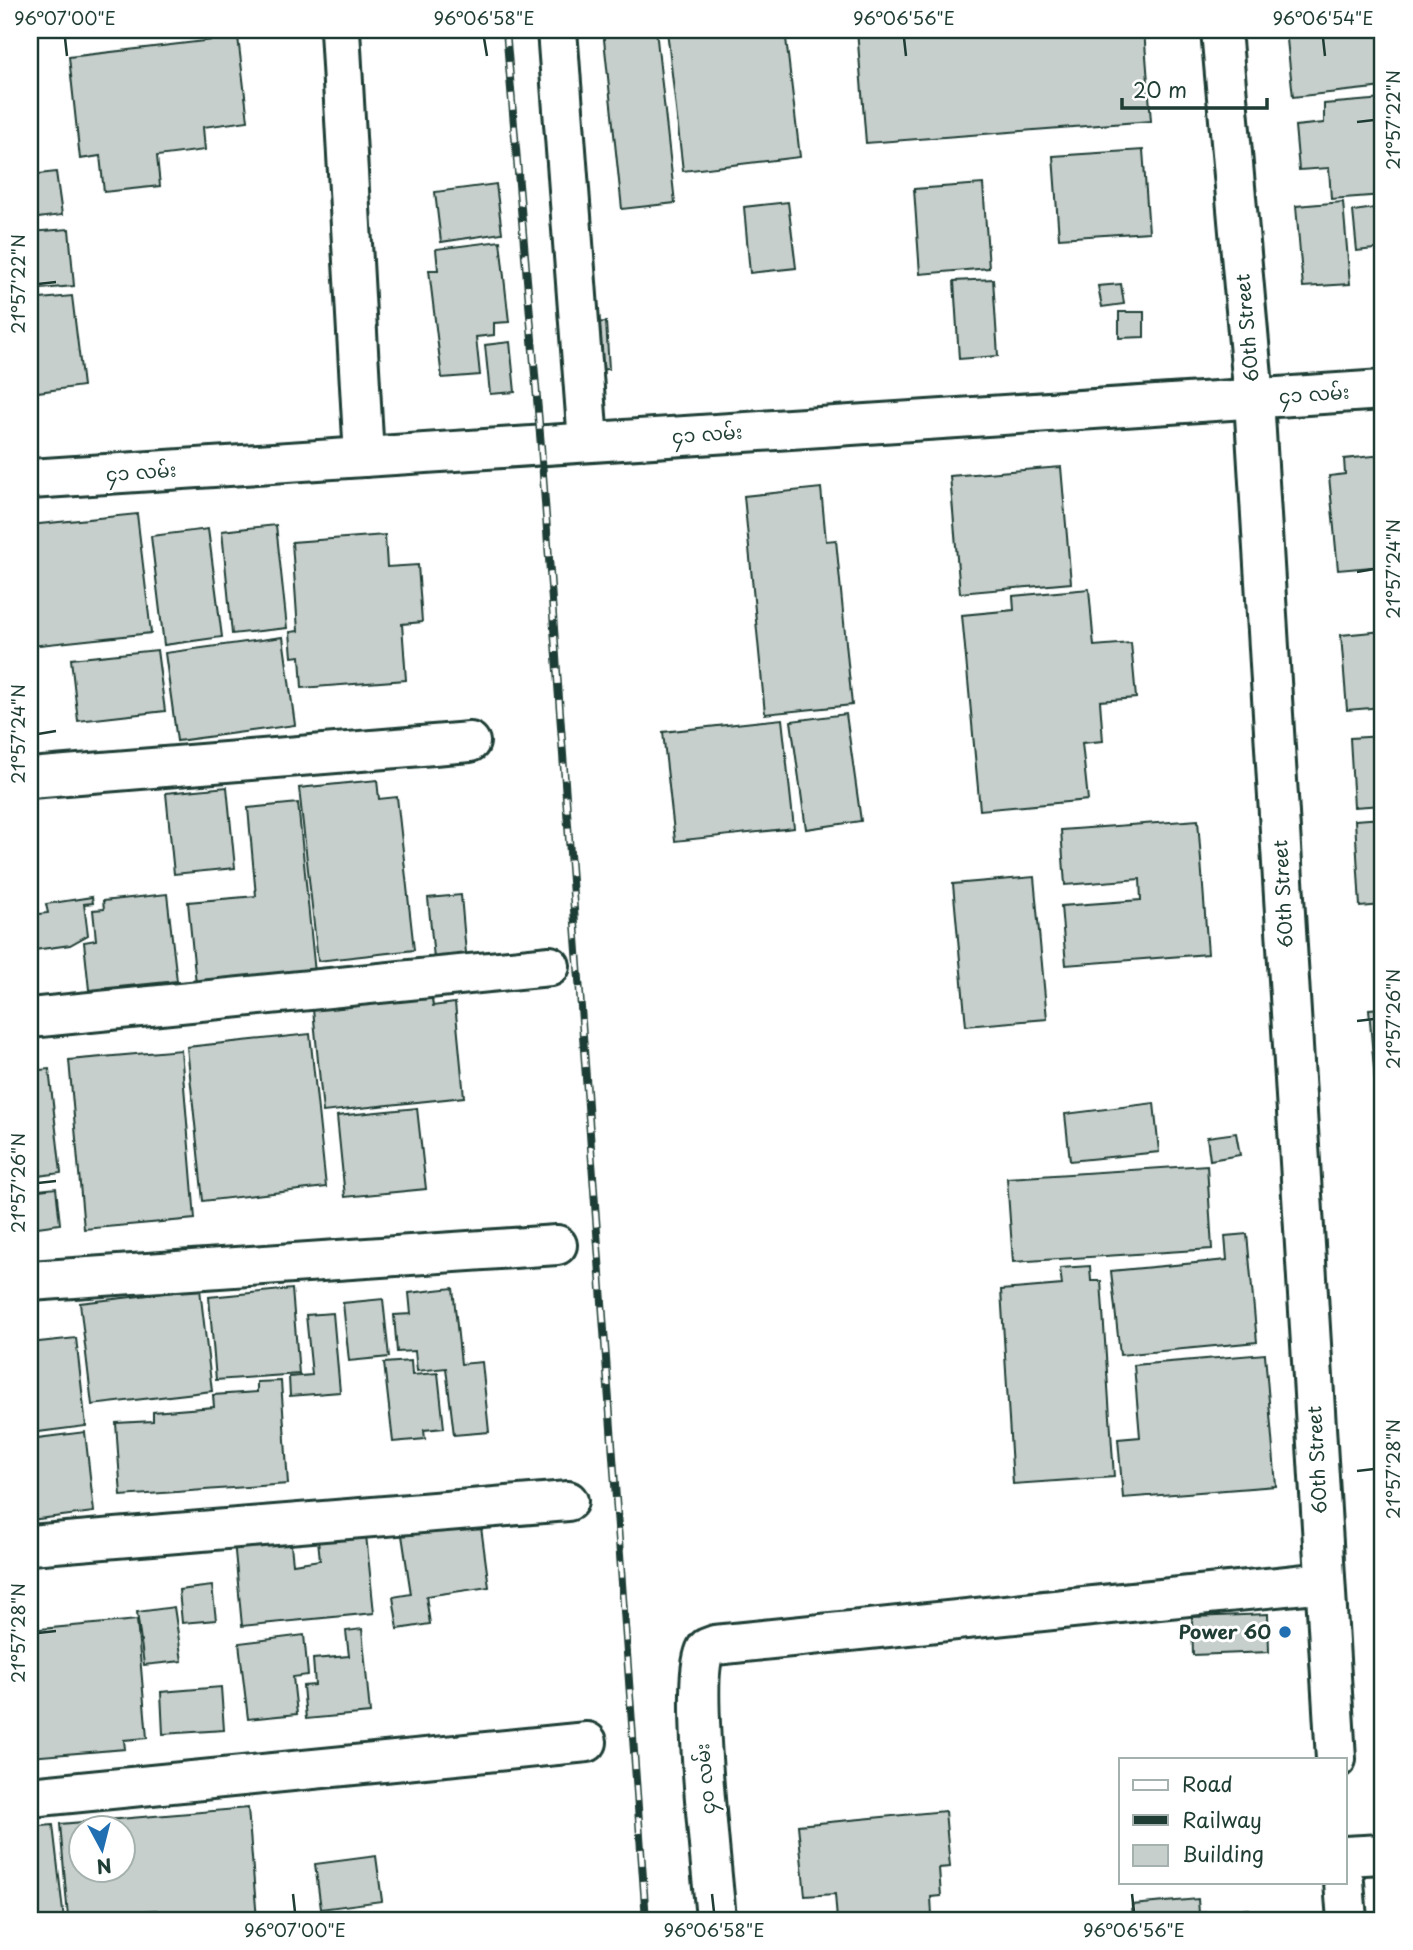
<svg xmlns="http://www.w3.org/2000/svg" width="1413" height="1950" font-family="'Playpen Sans','Noto Sans Myanmar',sans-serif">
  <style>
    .building { fill: #c7cfcc; stroke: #1f3d34; stroke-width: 2; fill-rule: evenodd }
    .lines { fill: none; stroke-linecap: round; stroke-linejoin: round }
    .minor-casing { stroke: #1f3d34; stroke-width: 44 }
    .minor { stroke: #fff; stroke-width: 38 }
    .rail-casing { stroke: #1f3d34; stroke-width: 8 }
    .rail { stroke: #fff; stroke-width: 5; stroke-dasharray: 16; stroke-linecap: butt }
    .ticks { fill: none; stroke: #1f3d34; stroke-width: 2.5 }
    .poi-dot { fill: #1f6fb2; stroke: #fff; stroke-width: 2.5 }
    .labels { text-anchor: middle; stroke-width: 6; stroke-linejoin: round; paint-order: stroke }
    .street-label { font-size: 19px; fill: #1f3d34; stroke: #fff }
    .poi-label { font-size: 19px; font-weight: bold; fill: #1f3d34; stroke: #fff; text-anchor: end }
    .neatline { fill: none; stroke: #1f3d34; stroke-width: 2.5 }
    .ticks-label { font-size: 18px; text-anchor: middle; fill: #1f3d34 }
  </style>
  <rect width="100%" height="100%" fill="#fff"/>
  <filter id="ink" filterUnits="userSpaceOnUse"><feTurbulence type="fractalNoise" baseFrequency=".0143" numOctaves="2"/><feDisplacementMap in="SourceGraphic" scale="14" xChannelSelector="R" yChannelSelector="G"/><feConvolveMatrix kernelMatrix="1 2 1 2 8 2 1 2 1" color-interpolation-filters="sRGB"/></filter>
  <g filter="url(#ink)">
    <g class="building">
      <path d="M603 30H656L675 203 622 209Z"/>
      <path d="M667 30H785L800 157 683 171Z"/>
      <path d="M857 30H1144L1151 121 866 143Z"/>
      <path d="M1286 30H1383V87L1293 97Z"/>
      <path d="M238 37 248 121 203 127 205 150 157 156 160 186 104 192 100 156 80 159 69 57Z"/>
      <path d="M1383 99V195L1331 199 1329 168 1299 170 1295 126 1324 123V104Z"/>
      <path d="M1143 150 1149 232 1059 238 1053 156Z"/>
      <path d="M56 172 62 215 30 219V175Z"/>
      <path d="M496 184 502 233 441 242 435 192Z"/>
      <path d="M983 184 989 268 920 274 914 189Z"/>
      <path d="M788 202 796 268 750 273 744 207Z"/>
      <path d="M1343 202 1350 284 1303 287 1296 206Z"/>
      <path d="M1383 207V248L1357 251 1353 211Z"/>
      <path d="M69 229 74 286 30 290V232Z"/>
      <path d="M500 241 509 322 494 323V335L476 337 480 375 442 378 429 270H438L436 249Z"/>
      <path d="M993 279 998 356 959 359 954 281Z"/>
      <path d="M1121 284 1124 304 1102 307 1098 286Z"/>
      <path d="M72 296 83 386 30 393V300Z"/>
      <path d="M1119 312H1144V337L1119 338Z"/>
      <path d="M606 322 609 369 593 370 590 323Z"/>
      <path d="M510 342 515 392 490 394 485 345Z"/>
      <path d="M1383 455V566L1338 570 1329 476 1345 474 1344 459Z"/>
      <path d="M1061 467 1071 583 960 593 950 476Z"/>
      <path d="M821 488 826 541 836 540 852 705 765 714 744 496Z"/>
      <path d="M137 514 151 633 31 646 30 525Z"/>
      <path d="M276 525 287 628 232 634 222 531Z"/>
      <path d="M208 529 222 637 164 645 151 536Z"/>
      <path d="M385 535 387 567 418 565 422 622 402 624 406 680 302 688 300 656 292 657 290 632 298 631 292 542Z"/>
      <path d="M1089 589 1094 646 1131 643 1136 698 1100 701 1103 741 1082 743 1088 800 980 810 962 615 1014 610 1013 596Z"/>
      <path d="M1383 631V707L1347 710 1341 635Z"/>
      <path d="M283 637 295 725 177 741 165 653Z"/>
      <path d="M157 650 165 711 78 721 71 659Z"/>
      <path d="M846 714 861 821 806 829 791 721Z"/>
      <path d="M782 719 794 828 675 841 663 732Z"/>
      <path d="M1383 736V805L1354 807 1350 738Z"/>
      <path d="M377 780 379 799 397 797 414 950 318 961 299 788Z"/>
      <path d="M227 787 235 868 174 874 166 793Z"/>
      <path d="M298 803 315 973 196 984 188 902 256 896 248 808Z"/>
      <path d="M1383 818V905L1360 907 1355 820Z"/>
      <path d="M1198 820 1208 954 1066 965 1061 906 1141 900 1140 879 1065 885 1061 830Z"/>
      <path d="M30 859 35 909 30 910Z"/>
      <path d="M1034 877 1047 1019 966 1026 953 884Z"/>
      <path d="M167 894 177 981 89 990 84 942 96 940 93 910 104 909 103 901Z"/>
      <path d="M461 895 467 965 435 968 428 898Z"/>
      <path d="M92 897 93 903 84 904 88 935 70 945 34 950 30 915 48 913 46 904Z"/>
      <path d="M1383 920V965H1380L1377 921Z"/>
      <path d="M430 986 433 1006 455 1003 464 1097 323 1112 312 999Z"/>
      <path d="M1383 1008V1093H1376L1369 1009Z"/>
      <path d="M310 1034 326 1187 203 1201 187 1047Z"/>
      <path d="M181 1050 195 1219 84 1229 69 1060Z"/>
      <path d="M49 1069 61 1173 30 1177V1071Z"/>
      <path d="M1154 1103 1159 1152 1070 1161 1065 1114Z"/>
      <path d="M417 1108 426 1189 345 1197 337 1116Z"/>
      <path d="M1236 1133 1240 1155 1210 1160 1207 1137Z"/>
      <path d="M1207 1165 1212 1249 1013 1262 1007 1178Z"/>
      <path d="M56 1188 60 1224 30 1228V1191Z"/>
      <path d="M1247 1234 1257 1342 1120 1355 1111 1271 1227 1260 1225 1236Z"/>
      <path d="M1090 1266 1091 1281H1101L1114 1477 1013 1484 1001 1290 1062 1285 1060 1268Z"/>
      <path d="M453 1288 461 1364 482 1362 489 1432 454 1435 446 1368 417 1371 415 1351 397 1352 394 1315 411 1314 409 1293Z"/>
      <path d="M200 1289 212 1391 92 1405 80 1303Z"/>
      <path d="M292 1289 299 1374 216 1380 209 1297Z"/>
      <path d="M383 1299 389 1357 349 1361 343 1303Z"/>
      <path d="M333 1313 340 1392 290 1396 289 1377 312 1375 306 1315Z"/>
      <path d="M76 1338 86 1426 30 1433V1343Z"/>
      <path d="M1265 1354 1276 1486 1123 1498 1118 1439 1140 1437 1134 1365Z"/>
      <path d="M411 1361 412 1375 438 1373 444 1428 424 1430 425 1439 393 1442 384 1363Z"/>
      <path d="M281 1381 288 1484 121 1496 116 1423 153 1421V1412L214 1407 213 1395 257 1392V1382Z"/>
      <path d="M85 1432 94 1512 30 1520V1439Z"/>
      <path d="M479 1512 489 1587 426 1596 430 1624 398 1629 393 1597 411 1594 400 1522Z"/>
      <path d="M290 1535 293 1564 320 1560 318 1540 366 1535 374 1613 242 1626 234 1541Z"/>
      <path d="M212 1586 216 1620 182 1623 179 1590Z"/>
      <path d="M174 1607 182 1661 144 1665 137 1612Z"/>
      <path d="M1268 1614 1269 1652 1193 1655 1192 1617Z"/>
      <path d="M137 1620 147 1738 124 1740 125 1749 30 1757V1630Z"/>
      <path d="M362 1629 370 1713 306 1719 303 1686 315 1685 313 1659 349 1656 346 1631Z"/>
      <path d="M304 1635 308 1675 293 1677 297 1714 248 1719 239 1643Z"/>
      <path d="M221 1687 224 1730 163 1734 161 1692Z"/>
      <path d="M248 1808 257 1920H157L156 1910 68 1917 60 1824ZM80 1828H122V1870H80Z"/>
      <path d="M945 1811 950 1867 939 1868 941 1896 931 1897 932 1915 837 1920 835 1894 805 1896 798 1825Z"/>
      <path d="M53 1825 64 1920H30V1827Z"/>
      <path d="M376 1856 382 1901 321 1909 315 1864Z"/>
      <path d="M1198 1899 1199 1913 1248 1909 1249 1920H1110L1133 1919 1132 1905Z"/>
    </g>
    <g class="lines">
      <g class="minor-casing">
        <g id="minor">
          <path d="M340 30 364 457"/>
          <path d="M557 30 588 442"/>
          <path d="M1221 30 1254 399 1336 1759"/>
          <path d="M30 479 1383 390"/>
          <path d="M30 778 470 742"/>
          <path d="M30 1018 550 966"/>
          <path d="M30 1281 557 1245"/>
          <path d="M30 1545 568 1501"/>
          <path d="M30 1797 587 1742"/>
          <path d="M1345 1856 1383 1854"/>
          <path d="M1344 1882 1347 1920"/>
          <path d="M716 1920C713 1876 688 1674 707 1648L715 1645 1325 1582"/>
        </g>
      </g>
      <use href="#minor" class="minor"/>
      <g class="rail-casing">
        <path id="rail" d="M506 30 541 446 646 1920"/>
      </g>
      <use href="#rail" class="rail"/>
    </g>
  </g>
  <path class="ticks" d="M65 38 67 56M484 38 487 56M904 38 906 56M1323 38 1325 56M1357 122 1374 120M38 284 56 282M1357 572 1374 569M38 734 56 731M1357 1021 1374 1019M38 1183 56 1181M1357 1471 1374 1469M38 1633 56 1631M293 1894 295 1912M712 1894 714 1912M1132 1894 1134 1912"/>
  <circle class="poi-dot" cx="1285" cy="1632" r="7"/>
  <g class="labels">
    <g class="street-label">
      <text transform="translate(1247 328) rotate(-95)" y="7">60th Street</text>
      <text transform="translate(1314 394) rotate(-4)" y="7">၄၁ လမ်း</text>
      <text transform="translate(707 434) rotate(-4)" y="7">၄၁ လမ်း</text>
      <text transform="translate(141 472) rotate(-4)" y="7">၄၁ လမ်း</text>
      <text transform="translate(1283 894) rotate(-93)" y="7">60th Street</text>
      <text transform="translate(1317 1460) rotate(-93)" y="7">60th Street</text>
      <text transform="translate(705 1779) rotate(-95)" y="7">၄၀ လမ်း</text>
    </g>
    <g class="poi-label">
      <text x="1271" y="1639">Power 60</text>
    </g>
  </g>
  <rect width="1413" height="1950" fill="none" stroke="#fff" stroke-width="77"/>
  <rect x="1119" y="1758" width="228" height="126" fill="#ffffff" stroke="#a5b1ae" stroke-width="2"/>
  <rect x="1133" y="1780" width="35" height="10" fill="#ffffff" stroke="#a5b1ae" stroke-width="2"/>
  <text x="1182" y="1792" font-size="21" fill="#1f3d34">Road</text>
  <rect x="1133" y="1815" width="35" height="10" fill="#1f3d34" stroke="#a5b1ae" stroke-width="2"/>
  <text x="1182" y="1828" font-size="21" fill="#1f3d34">Railway</text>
  <rect x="1133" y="1845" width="35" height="21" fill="#c7cfcc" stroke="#a5b1ae" stroke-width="2"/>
  <text x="1182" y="1862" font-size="21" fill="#1f3d34">Building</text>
  <g transform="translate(102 1849) rotate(173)"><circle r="33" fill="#ffffff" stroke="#a5b1ae" stroke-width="2"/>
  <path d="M0-5L12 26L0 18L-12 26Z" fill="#1f6fb2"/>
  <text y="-10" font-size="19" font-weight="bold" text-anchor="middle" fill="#1f3d34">N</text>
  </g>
  <path d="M1122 98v10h145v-10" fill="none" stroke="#1f3d34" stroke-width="3.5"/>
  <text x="1133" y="98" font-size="21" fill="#1f3d34" stroke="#ffffff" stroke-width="5" paint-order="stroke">20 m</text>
  <rect x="38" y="38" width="1336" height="1874" class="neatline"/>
  <g class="ticks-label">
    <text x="65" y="25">96°07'00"E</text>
    <text x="484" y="25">96°06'58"E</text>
    <text x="904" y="25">96°06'56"E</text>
    <text x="1323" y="25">96°06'54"E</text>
    <text transform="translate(1394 120) rotate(-90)" y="6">21°57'22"N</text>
    <text transform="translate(19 284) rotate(-90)" y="6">21°57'22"N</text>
    <text transform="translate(1394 569) rotate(-90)" y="6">21°57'24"N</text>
    <text transform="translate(19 734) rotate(-90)" y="6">21°57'24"N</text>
    <text transform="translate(1394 1019) rotate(-90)" y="6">21°57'26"N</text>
    <text transform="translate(19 1183) rotate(-90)" y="6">21°57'26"N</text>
    <text transform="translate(1394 1469) rotate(-90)" y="6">21°57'28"N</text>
    <text transform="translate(19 1633) rotate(-90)" y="6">21°57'28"N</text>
    <text x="295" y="1937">96°07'00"E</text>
    <text x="714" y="1937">96°06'58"E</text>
    <text x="1134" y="1937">96°06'56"E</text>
  </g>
</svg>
